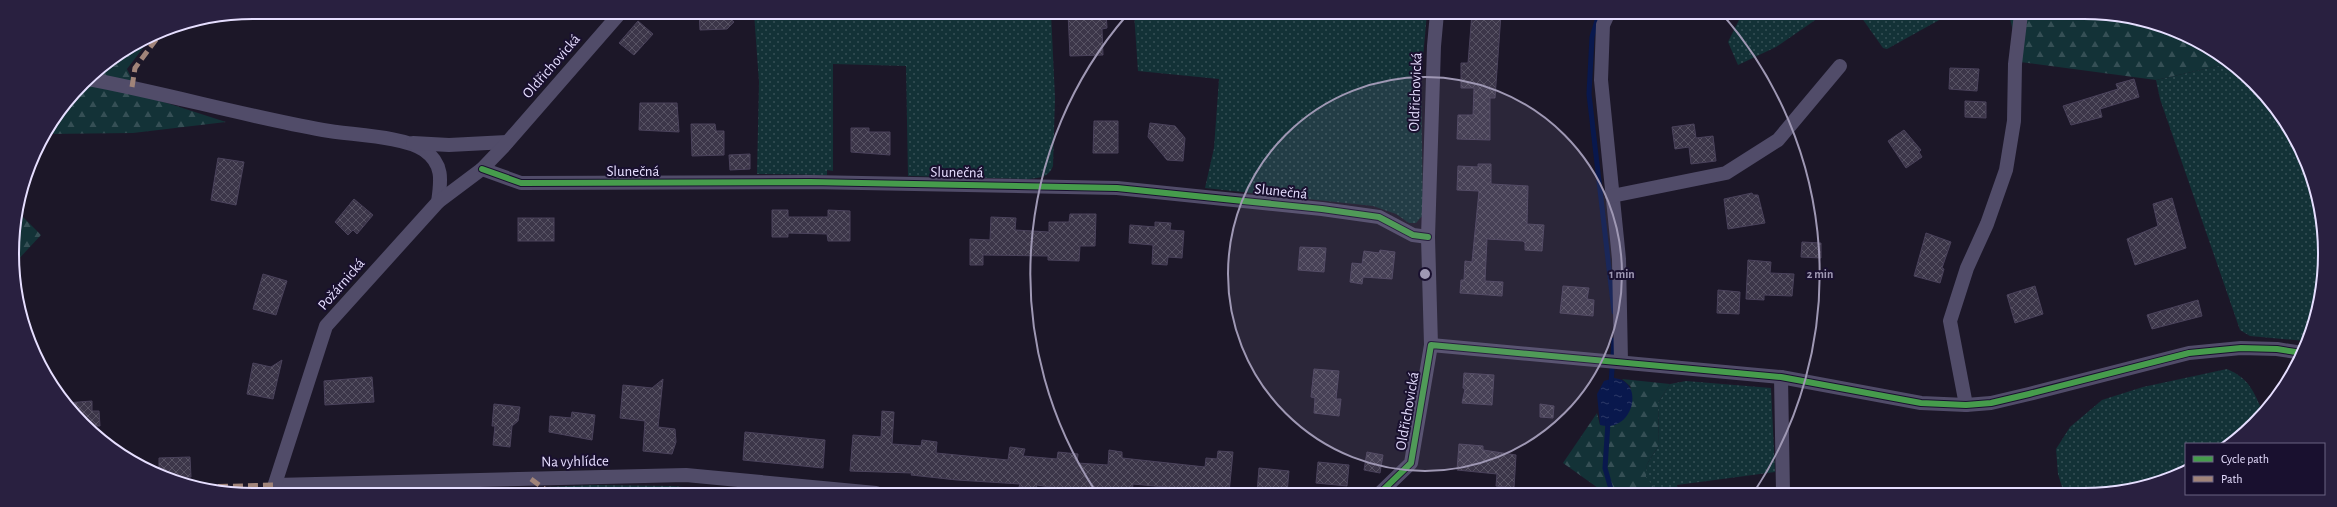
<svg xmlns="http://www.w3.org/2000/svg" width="2337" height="507" font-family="'Alegreya Sans',sans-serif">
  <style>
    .grass { fill: url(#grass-dots) }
    .forest { fill: url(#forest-firs) }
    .water { fill: url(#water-ripples) }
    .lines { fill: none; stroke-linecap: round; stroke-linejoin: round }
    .stream { stroke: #09184d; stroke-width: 5 }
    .building { fill: url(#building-cross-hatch); stroke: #4a425b }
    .street { stroke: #514c69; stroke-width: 14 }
    .quiet { stroke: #a18479; stroke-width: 5; stroke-dasharray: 10 5; stroke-linecap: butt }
    .cycleway-casing { stroke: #19102f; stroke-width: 8 }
    .cycleway { stroke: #469c4c; stroke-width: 6 }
    .ring { fill: none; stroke: #9f98b4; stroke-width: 2 }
    .labels { text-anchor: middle; stroke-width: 4; stroke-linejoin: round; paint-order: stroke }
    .street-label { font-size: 15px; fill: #e6deff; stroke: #19102f }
    .rim { fill: none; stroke: #e6deff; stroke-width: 2 }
    .centre { fill: #9f98b4; stroke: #19102f; stroke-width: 2 }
    .ring-label { font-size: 12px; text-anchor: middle; font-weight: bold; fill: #9f98b4; stroke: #19102f; stroke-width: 4; stroke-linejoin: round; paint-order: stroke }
  </style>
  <defs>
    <pattern id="grass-dots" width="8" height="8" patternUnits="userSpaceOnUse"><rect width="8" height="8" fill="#133237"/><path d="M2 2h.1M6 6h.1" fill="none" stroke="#354f55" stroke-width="1.8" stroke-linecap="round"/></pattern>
    <pattern id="forest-firs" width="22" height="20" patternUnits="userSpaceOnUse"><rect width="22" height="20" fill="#133237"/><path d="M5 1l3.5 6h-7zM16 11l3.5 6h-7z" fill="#354f55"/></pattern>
    <pattern id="water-ripples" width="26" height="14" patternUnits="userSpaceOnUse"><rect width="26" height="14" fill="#09184d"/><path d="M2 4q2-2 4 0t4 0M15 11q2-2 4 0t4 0" fill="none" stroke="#2d3968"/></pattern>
    <pattern id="building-cross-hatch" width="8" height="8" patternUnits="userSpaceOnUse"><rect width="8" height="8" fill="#3c3649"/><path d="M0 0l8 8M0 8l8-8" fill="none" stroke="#585364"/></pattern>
  </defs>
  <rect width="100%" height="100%" fill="#1c1728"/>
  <g class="grass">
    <path d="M754 13H1051L1055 98 1053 166C1049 177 1040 178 1029 179L908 176 906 66 833 64V171L827 170V175L757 174 759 82Z"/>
    <path d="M1134 13H1427L1421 80 1423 215 1416 223H1409L1396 214 1373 206 1205 188 1214 148 1219 79 1138 71Z"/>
    <path d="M1742 14H1824L1776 47 1738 65 1728 42Z"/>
    <path d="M1859 14H1950L1887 49 1883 48Z"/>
    <path d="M2227 64 2275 107 2317 191 2323 285 2306 341 2250 336 2240 330 2160 99 2156 80Z"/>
    <path d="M2227 369C2250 379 2253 391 2263 412L2254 424 2227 444H2186V471L2115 493H2064L2058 474 2056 449 2070 427 2102 400 2143 387Z"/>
    <path d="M1686 381 1771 388 1775 472 1677 485 1678 493H1653V486L1645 477 1647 464 1659 445 1658 403 1670 384Z"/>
    <path d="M594 485 673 486 751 493H521V488Z"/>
  </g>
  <g class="forest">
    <path d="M2009 14H2115L2204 44 2227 64 2156 80 2020 62Z"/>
    <path d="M152 36 127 69 139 94 226 122 133 133 47 134 94 72Z"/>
    <path d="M32 164 20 214 41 235 15 263 13 237Z"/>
    <path d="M1622 379 1670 384 1658 403 1659 445 1647 464 1646 477 1653 486V493H1605L1563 463 1597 413 1600 425 1631 387Z"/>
  </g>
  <path class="water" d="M1614 378C1646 381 1633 434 1600 425L1597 394 1604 381Z"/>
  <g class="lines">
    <g class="stream">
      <path d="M1599 14 1592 37 1589 94 1614 312"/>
      <path d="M1611 384 1614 340"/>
      <path d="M1608 422 1605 468 1612 493"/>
    </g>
  </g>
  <g class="building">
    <path d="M699 12 729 13 730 18 734 22 727 29 700 30Z"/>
    <path d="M1068 13H1106L1107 28 1102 29 1103 55 1070 56Z"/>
    <path d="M1472 13 1501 14 1495 98H1490V140L1457 139 1458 115H1473L1474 88H1461V63H1468Z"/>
    <path d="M638 21 653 34 634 55 619 43Z"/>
    <path d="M1950 68 1979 69 1977 91 1949 89Z"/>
    <path d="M2134 79 2139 97 2100 109 2102 117 2071 125 2063 106 2118 89 2116 84Z"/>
    <path d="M1965 101 1986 102V118L1965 117Z"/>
    <path d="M640 103H677L679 132 639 130Z"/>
    <path d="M1094 121H1118V153H1093Z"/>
    <path d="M1150 123 1175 126 1185 138 1183 161 1167 160 1148 137Z"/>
    <path d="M691 124H715L716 131H724V155L692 156Z"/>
    <path d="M1694 124 1696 138 1713 136 1716 161 1691 164 1689 147 1675 149 1672 127Z"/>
    <path d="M851 128H869V132H890V155L851 152Z"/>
    <path d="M1904 130 1921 150 1919 152 1922 157 1906 168 1888 141Z"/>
    <path d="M750 154V169L730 170 729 155Z"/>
    <path d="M218 158 244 162 236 205 211 200Z"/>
    <path d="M1478 164H1491V184L1528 186 1527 224 1544 225 1542 251 1525 250V243L1523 241 1487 239 1485 281 1503 282 1502 296 1460 293 1461 280H1464L1465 261 1472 262 1479 191 1457 190 1458 166 1478 167Z"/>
    <path d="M1752 193 1753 195H1758L1765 223 1728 229 1724 199Z"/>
    <path d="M2172 198 2186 248 2135 265 2127 239 2158 226 2153 204Z"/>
    <path d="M354 199 373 215 357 234 353 230 348 235 335 222Z"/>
    <path d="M772 210H788V217H828V210L850 211V241H828L827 234 788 233V237H772Z"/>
    <path d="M1070 214H1096L1095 246H1080L1079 261 1048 260V256L983 255V265H970V239L990 240 991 217 1016 218 1015 230 1049 232V222H1069Z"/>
    <rect x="518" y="218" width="36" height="23"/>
    <path d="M1155 222 1171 223 1170 230 1184 231 1182 258 1168 257 1167 265 1152 264 1153 245 1129 243 1130 225 1155 227Z"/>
    <path d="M1926 233 1951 242 1942 268 1944 269 1940 283 1914 276Z"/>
    <path d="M1802 242 1821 243V258L1801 257Z"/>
    <path d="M1300 247 1326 248 1324 272 1298 270Z"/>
    <path d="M1380 250 1395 252 1392 279 1363 277 1362 284 1350 282 1352 263 1362 264 1364 251 1379 253Z"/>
    <path d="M1748 260 1771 262 1770 273 1794 274 1792 296 1764 295V300L1746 299Z"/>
    <path d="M263 274 287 281 276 315 253 309Z"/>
    <path d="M1563 286 1589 288 1587 299 1594 300 1593 316 1560 313Z"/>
    <path d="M2035 286 2043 314 2015 323 2007 295Z"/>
    <path d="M1718 290 1740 292 1739 314 1717 313Z"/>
    <path d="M2198 300 2202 316 2152 329 2147 315Z"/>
    <path d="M282 360 273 399 247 394 253 363 271 367Z"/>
    <path d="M1314 369 1339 371 1336 399H1341L1339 416 1314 413 1315 398 1311 397Z"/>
    <path d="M1464 373 1494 375 1492 405 1462 403 1465 389 1463 388Z"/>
    <path d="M372 377 374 402 325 405 324 381Z"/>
    <path d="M663 379 658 427 675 429 676 442 672 454 643 451 645 421 620 418 623 385 652 388Z"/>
    <path d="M92 401V411H99L100 426H93V428L65 403Z"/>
    <path d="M494 404 520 407 518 421 512 426 510 447 493 445 495 426H492Z"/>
    <path d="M1540 404 1554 406 1553 418 1540 417Z"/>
    <path d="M882 411 894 412 892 444 921 446 922 440 937 442 936 453 1008 460 1010 447 1025 449 1023 456 1057 459 1058 452 1078 454 1077 463 1108 465 1109 450 1122 452V458L1205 467 1206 458 1217 459 1218 451 1233 452 1229 493 1133 484 1132 493H1090L1037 485 1036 488 1019 487 1020 484 957 480 911 475 912 473 850 471 853 435 881 437Z"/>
    <path d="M572 412 595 415 592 440 549 432 550 416 571 418Z"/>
    <path d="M745 432 825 440 823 468 743 460Z"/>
    <path d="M1459 444 1483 446V450L1516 455 1514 488 1496 486 1497 474 1457 470Z"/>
    <path d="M1367 452 1383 455 1380 473 1364 470Z"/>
    <path d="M190 457 191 477 177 478 159 471V458Z"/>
    <path d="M1318 462 1349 465 1347 486 1316 483Z"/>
    <path d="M1259 468 1289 471 1287 493H1257Z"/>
  </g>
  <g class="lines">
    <g class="street">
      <path d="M1608 14 1603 25 1601 80 1619 259 1621 362"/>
      <path d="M89 79C168 94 245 116 323 130 350 135 404 136 424 150 444 164 441 181 438 202"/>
      <path d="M413 143 449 145 507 142"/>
      <path d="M482 169 521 183 810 182 1117 188 1322 209 1379 217 1413 235 1428 237"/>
      <path d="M1612 196 1726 173 1778 140 1840 66"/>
      <path d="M1431 345 1781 377 1921 403 1966 405 1991 403 2029 394 2189 353 2241 348 2277 349 2302 353"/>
      <path d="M1781 377 1783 493"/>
      <path d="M1966 405 1950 321 1967 268 1987 224 2006 170 2014 121 2015 64 2021 14"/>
      <path d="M275 485 686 475 876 493"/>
      <path d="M272 493 326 326 438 202 482 169 505 145 621 12"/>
      <path d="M1380 493 1411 463 1431 345 1428 237 1434 46 1437 13"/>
    </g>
    <g class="quiet">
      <path d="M132 87 135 68 163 30"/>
      <path d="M531 479 550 493"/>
      <path d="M203 487 275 485"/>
    </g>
    <g class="cycleway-casing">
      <g id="cycleway">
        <path d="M482 169 521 183 810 182 1117 188 1322 209 1379 217 1413 235 1428 237"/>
        <path d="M1380 493 1411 463 1431 345 1781 377 1921 403 1966 405 1991 403 2029 394 2189 353 2241 348 2277 349 2302 353"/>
      </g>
    </g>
    <use href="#cycleway" class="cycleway"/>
  </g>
  <circle cx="1425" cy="274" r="197" fill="#9f98b4" fill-opacity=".12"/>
  <g class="ring">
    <circle cx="1425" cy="274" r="197"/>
    <path d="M1096 492A395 395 0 0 1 1127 15M1723 15A395 395 0 0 1 1754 492"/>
  </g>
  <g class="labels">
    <g class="street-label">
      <text transform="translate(551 66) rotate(-49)" y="5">Oldřichovická</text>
      <text transform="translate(1415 92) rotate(-88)" y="5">Oldřichovická</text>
      <text x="633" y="176">Slunečná</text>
      <text transform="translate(957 172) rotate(1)" y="5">Slunečná</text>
      <text transform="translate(1281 191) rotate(6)" y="5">Slunečná</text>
      <text transform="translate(341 284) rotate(-49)" y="5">Požárnická</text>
      <text transform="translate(1407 411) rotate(-80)" y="5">Oldřichovická</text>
      <text transform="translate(575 461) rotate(-1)" y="5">Na vyhlídce</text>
    </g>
  </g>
  <path d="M0 0H2337V507H0ZM253 19H2084A234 234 0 0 1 2318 253V254A234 234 0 0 1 2084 488H253A234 234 0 0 1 19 254V253A234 234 0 0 1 253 19Z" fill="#292040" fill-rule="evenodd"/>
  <path class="rim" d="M253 19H2084A234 234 0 0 1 2318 253V254A234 234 0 0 1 2084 488H253A234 234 0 0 1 19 254V253A234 234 0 0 1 253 19Z"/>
  <circle cx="1425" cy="274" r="6" class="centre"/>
  <g class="ring-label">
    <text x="1622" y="278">1 min</text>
    <text x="1820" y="278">2 min</text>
  </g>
  <rect x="2185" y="443" width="140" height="52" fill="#19102f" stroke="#6b6282"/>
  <rect x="2193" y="456" width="20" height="6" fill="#469c4c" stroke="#6b6282"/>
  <text x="2221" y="463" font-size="12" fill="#e6deff">Cycle path</text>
  <rect x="2193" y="476" width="20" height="6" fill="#a18479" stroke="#6b6282"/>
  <text x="2221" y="483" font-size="12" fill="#e6deff">Path</text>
</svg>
